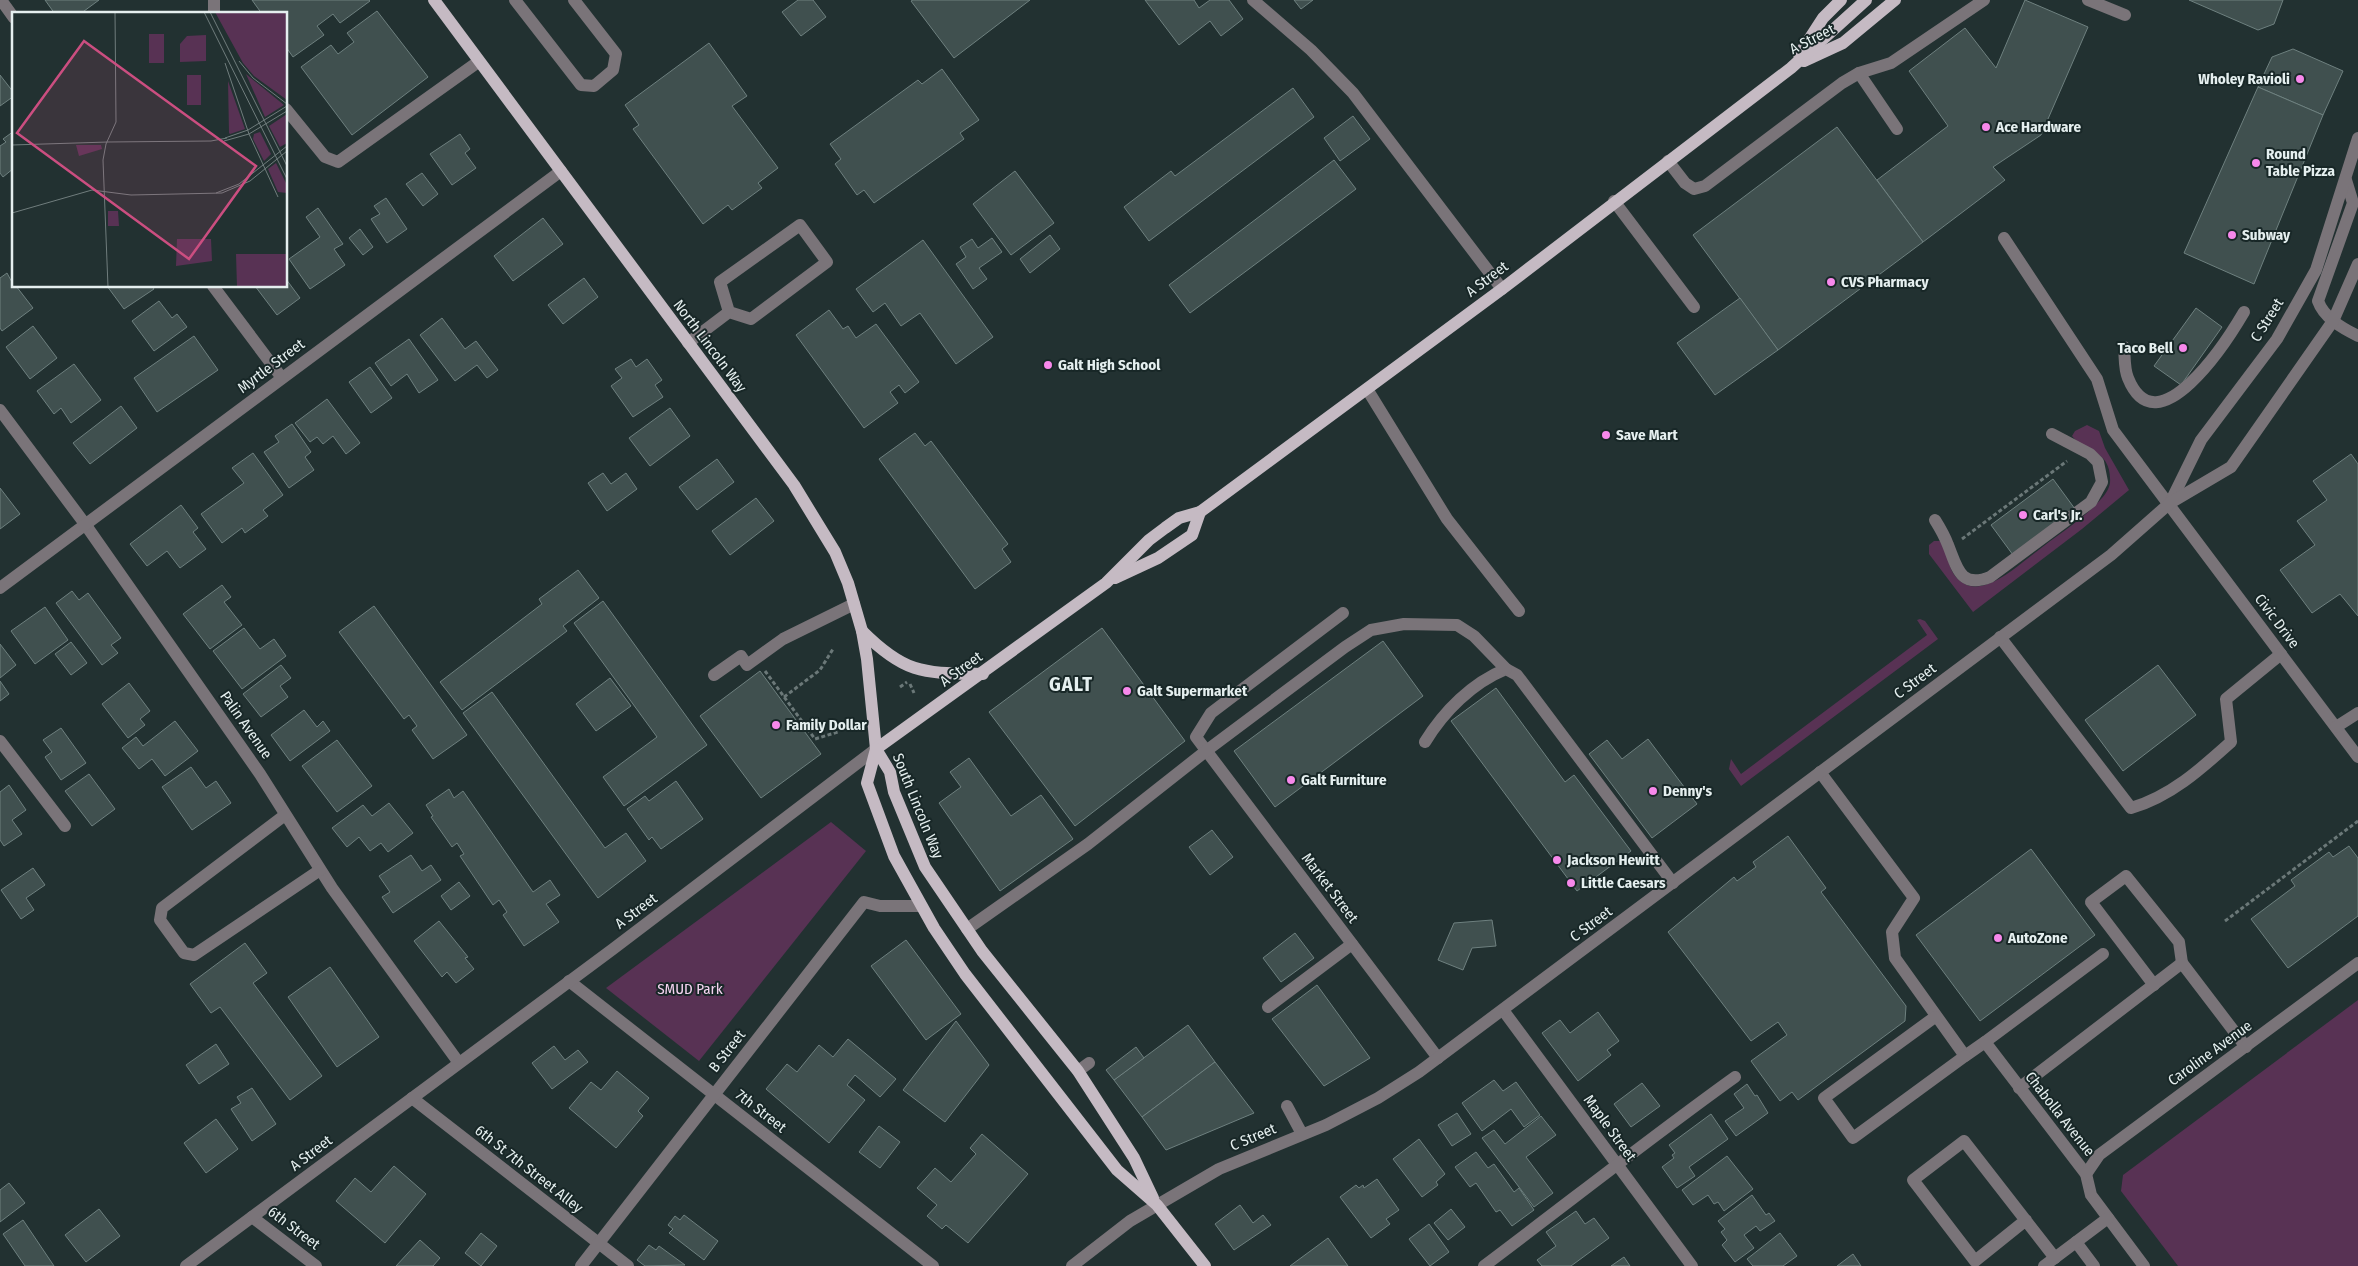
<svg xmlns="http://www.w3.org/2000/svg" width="2358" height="1266" font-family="'Fira Sans Condensed',sans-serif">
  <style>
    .green { fill: #583254 }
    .building { fill: #40504f; stroke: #6e807f }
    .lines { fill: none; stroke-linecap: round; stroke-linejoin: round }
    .path { stroke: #6b7878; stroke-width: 3; stroke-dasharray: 4 2.5; stroke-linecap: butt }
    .minor { stroke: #7a7479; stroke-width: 12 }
    .major { stroke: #c5bac3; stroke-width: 12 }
    .poi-dot { fill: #f788eb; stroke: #182727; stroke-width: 2 }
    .labels { text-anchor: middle; stroke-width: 4; stroke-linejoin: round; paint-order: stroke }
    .street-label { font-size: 15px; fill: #e5efef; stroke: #182727 }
    .poi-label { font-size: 15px; font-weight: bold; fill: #e5efef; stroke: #182727; text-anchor: start }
    .park-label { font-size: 15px; fill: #f5d3f0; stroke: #182727 }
    .district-label { font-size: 20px; font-weight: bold; letter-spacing: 1px; fill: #e5efef; stroke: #182727 }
    .inset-road { fill: none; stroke: #707d7d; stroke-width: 1 }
    .view { fill: #cb4e80; fill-opacity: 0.15; stroke: #cb4e80; stroke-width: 2.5 }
    .inset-edge { fill: none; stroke: #e5efef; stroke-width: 2.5 }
  </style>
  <rect width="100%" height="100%" fill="#223131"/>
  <g class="green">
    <path d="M2087 425 2099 431 2105 448 2129 490 2082 529 1973 612 1929 554V545L1934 541H1940C1951 553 1945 572 1963 583 1970 588 1980 587 1988 584 2005 578 2021 563 2036 552 2057 535 2083 520 2101 499 2105 495 2109 489 2110 483 2112 448 2085 454 2072 436L2075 431Z"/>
    <path d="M1920 619 1925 621 1938 639 1741 786 1729 769 1731 759 1741 774 1927 635 1917 620Z"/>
    <path d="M831 822 866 851 699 1061 606 988Z"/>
    <path d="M2358 1000V1266H2178L2121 1191 2123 1175Z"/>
  </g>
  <g class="building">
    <path d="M45 0H99L80 14H55Z"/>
    <path d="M252 0H369L370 1 340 23 333 14 317 26 324 35 293 57 286 47V14H262Z"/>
    <path d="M798 0H813L826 17 801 36 782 12Z"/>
    <path d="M913 0H1030L954 58 911 1Z"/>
    <path d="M1145 0H1194L1199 8 1210 0H1229L1243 19 1221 36 1210 21 1179 45Z"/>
    <path d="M1294 0H1313L1301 9Z"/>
    <path d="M2025 0 2088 27 2041 135 1993 167 2005 180 1923 242 1877 180 1948 126 1909 71 1965 28 1996 68Z"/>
    <path d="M2189 0H2283L2274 24 2258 30Z"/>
    <path d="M377 11 428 77 352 135 301 67 331 45 338 54 354 42 347 33Z"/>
    <path d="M709 43 747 96 732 106 778 168 758 183 762 188 732 210 728 205 703 224 633 129 639 125 625 105Z"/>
    <path d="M2293 49 2343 71 2323 115 2258 87 2272 57Z"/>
    <path d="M942 69 979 120 960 133 964 139 874 203 864 190 857 195 835 164 841 159 830 144 918 80 922 84Z"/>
    <path d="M0 75 14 93V96L0 106Z"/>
    <path d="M2258 87 2323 115 2254 284 2184 253Z"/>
    <path d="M1293 88 1314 117 1149 241 1124 207 1171 171 1175 176Z"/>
    <path d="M1353 116 1370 139 1340 161 1324 138Z"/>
    <path d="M1837 127 1923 242 1778 350 1693 235Z"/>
    <path d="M14 131V168L3 177 0 173V146L6 142 3 139Z"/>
    <path d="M460 134 470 149 465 153 476 168 452 185 430 154Z"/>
    <path d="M1334 160 1356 189 1190 313 1169 285Z"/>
    <path d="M1015 171 1054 223 1011 255 973 204Z"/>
    <path d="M422 173 438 194 423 206 406 184Z"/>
    <path d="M386 198 407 229 387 243 371 219 380 214 374 206Z"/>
    <path d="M318 208 343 244 334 249 345 265 310 289 289 259 320 237 306 217Z"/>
    <path d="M543 218 563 244 513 281 494 256Z"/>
    <path d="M360 229 373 247 363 255 349 238Z"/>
    <path d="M1050 235 1060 249 1030 273 1020 259Z"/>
    <path d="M992 238 1002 252 979 268 987 279 973 289 956 264 966 257 960 247 972 239 978 248Z"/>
    <path d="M923 240 993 337 956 364 920 313 901 326 885 303 873 312 856 289Z"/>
    <path d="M7 273 14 286H16L33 308 2 331 0 328V278Z"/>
    <path d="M584 278 598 297 563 324 548 305Z"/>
    <path d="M286 279 300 298 277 315 255 286H286Z"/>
    <path d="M107 286H152L154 289 124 309Z"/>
    <path d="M1740 298 1778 350 1715 395 1677 343Z"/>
    <path d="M159 301 172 318 177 314 187 327 154 351 132 321Z"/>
    <path d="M2196 308 2222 327 2181 385 2154 366Z"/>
    <path d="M829 310 843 329 848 326 856 338 876 324 919 382 905 393 899 385 890 392 898 403 864 428 796 335Z"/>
    <path d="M442 318 465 349 476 341 498 370 487 378 477 365 455 381 420 335Z"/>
    <path d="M33 326 57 358 30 379 6 347Z"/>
    <path d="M194 336 218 370 157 412 134 378Z"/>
    <path d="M409 339 438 380 419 393 407 374 391 386 375 363Z"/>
    <path d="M631 359 636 367 647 359 662 380 655 385 663 397 633 417 611 386 622 378 615 369Z"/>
    <path d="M74 364 101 400 71 423 61 408 54 414 37 391Z"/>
    <path d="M370 367 392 398 371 413 349 382Z"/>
    <path d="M327 399 360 443 346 454 333 436 323 444 317 437 310 442 295 423Z"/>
    <path d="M121 406 137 428 90 464 73 443Z"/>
    <path d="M670 408 690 436 650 466 629 438Z"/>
    <path d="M292 424 311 452 305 457 314 470 289 488 264 452 279 442 275 436Z"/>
    <path d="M915 433 925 446 931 441 1008 544 1002 549 1011 562 975 589 879 459Z"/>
    <path d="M253 453 283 495 263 510 268 516 245 533 242 528 222 543 201 514 244 483 232 468Z"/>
    <path d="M2351 454 2358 464V616L2340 594 2312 613 2280 570 2315 545 2297 521 2327 500 2313 481Z"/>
    <path d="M717 459 734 482 697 510 679 487Z"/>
    <path d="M603 473 611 484 626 473 637 489 607 511 588 483Z"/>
    <path d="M2053 479 2075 509 2013 555 1991 525Z"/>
    <path d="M0 488 20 514 0 529Z"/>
    <path d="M756 498 774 521 730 555 712 531Z"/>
    <path d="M181 505 198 528 193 532 206 549 180 568 167 551 147 566 130 544Z"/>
    <path d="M578 570 599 598 563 626 567 631 462 710 440 682 542 604 539 599Z"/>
    <path d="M222 585 231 597 224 602 242 625 210 649 183 614Z"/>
    <path d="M72 591 79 600 88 593 121 638 111 645 118 653 102 665 56 603Z"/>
    <path d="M603 601 707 745 624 806 603 777 657 737 574 623Z"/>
    <path d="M374 606 467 735 433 759 412 730 417 726 409 715 404 719 339 632Z"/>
    <path d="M45 607 68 640 35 664 11 631Z"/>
    <path d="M244 628 260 649 274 639 286 656 242 689 213 651Z"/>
    <path d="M1102 628 1185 741 1075 826 989 712Z"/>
    <path d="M1383 641 1423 696 1275 807 1234 751Z"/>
    <path d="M71 642 87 663 71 675 55 654Z"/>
    <path d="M0 644 16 665 0 678Z"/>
    <path d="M281 665 291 678 280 686 288 697 261 717 243 694Z"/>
    <path d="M2158 665 2196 715 2123 771 2085 720Z"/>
    <path d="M760 671 821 754 761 798 700 716Z"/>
    <path d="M610 678 631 706 596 731 576 704Z"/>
    <path d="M0 681 9 694 0 701Z"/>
    <path d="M129 683 150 711 140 719 145 725 128 738 102 704Z"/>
    <path d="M1496 688 1565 782 1574 775 1631 851 1577 891 1451 721Z"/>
    <path d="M492 692 605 848 626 833 646 861 598 898 463 713Z"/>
    <path d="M304 710 317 727 323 721 330 731 290 761 271 735Z"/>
    <path d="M175 721 198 751 165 776 152 759 139 769 122 748 136 737 143 746Z"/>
    <path d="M61 728 86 763 61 780 45 757 52 752 43 740Z"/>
    <path d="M1648 739 1697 804 1652 838 1589 754 1607 740 1622 759Z"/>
    <path d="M337 740 372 786 337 812 302 766Z"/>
    <path d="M969 758 1011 816 1041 795 1073 839 1000 891 939 803 961 787 950 772Z"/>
    <path d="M191 767 206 788 216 781 231 803 192 830 162 787Z"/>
    <path d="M89 774 115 809 92 826 65 791Z"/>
    <path d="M676 781 703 819 661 849 652 837 649 840 627 809 645 796 649 801Z"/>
    <path d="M9 785 26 810 12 820 22 834 4 846 0 840V792Z"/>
    <path d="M449 789 454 798 463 791 533 892 550 880 560 895 546 904 559 922 524 946 503 915 507 912 499 900 493 905 460 856 464 854 457 843 452 847 431 817 433 816 426 805Z"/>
    <path d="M389 803 413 833 388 852 381 843 370 851 359 837 347 847 332 828 363 805 372 816Z"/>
    <path d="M1212 830 1233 857 1210 875 1189 847Z"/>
    <path d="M1788 836 1826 888 1821 892 1906 1006 1905 1021 1798 1100 1792 1092 1780 1101 1751 1061 1787 1035 1778 1022 1751 1041 1668 932 1734 877 1737 881 1756 867 1753 862Z"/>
    <path d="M2349 846 2358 858V916L2288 968 2251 919 2295 886 2291 880 2329 852 2333 857Z"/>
    <path d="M2031 849 2095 935 1980 1021 1916 935Z"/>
    <path d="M411 855 422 871 431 865 441 880 393 913 382 897 390 892 379 876Z"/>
    <path d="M33 868 45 885 26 898 34 910 21 919 1 890Z"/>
    <path d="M459 882 470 896 451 910 441 896Z"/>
    <path d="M1492 920 1496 946 1472 948 1463 970 1438 960 1454 923Z"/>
    <path d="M439 921 468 957 465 958 474 969 456 983 447 972 442 977 414 941Z"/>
    <path d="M1295 933 1314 958 1281 982 1263 958Z"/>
    <path d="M906 940 961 1014 926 1040 871 966Z"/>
    <path d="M245 943 267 973 253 983 322 1076 290 1100 220 1007 211 1013 190 984Z"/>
    <path d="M330 967 379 1037 337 1067 288 997Z"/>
    <path d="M1317 985 1370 1058 1324 1086 1272 1019Z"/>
    <path d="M1598 1012 1619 1041 1607 1050 1611 1055 1578 1081 1542 1033 1560 1020 1570 1033Z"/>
    <path d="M956 1021 989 1065 945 1122 903 1090Z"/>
    <path d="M1188 1025 1215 1062 1142 1117 1114 1080Z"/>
    <path d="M848 1039 896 1079 880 1097 855 1075 847 1085 865 1100 829 1143 766 1089 787 1064 797 1072 819 1045 833 1057Z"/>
    <path d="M216 1044 229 1064 199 1084 186 1065Z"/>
    <path d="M554 1046 565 1060 578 1050 588 1062 552 1089 532 1063Z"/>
    <path d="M1136 1047 1144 1058 1114 1080 1106 1070Z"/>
    <path d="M1215 1062 1254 1113 1166 1150 1142 1117Z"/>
    <path d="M617 1071 649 1098 638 1111 643 1116 616 1148 569 1108 591 1082 601 1090Z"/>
    <path d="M1494 1080 1503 1091 1516 1082 1540 1115 1524 1127 1511 1109 1482 1131 1462 1103Z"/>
    <path d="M1642 1083 1660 1106 1631 1127 1614 1104Z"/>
    <path d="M1747 1084 1755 1096 1757 1095 1768 1113 1736 1136 1725 1121 1744 1108 1734 1094Z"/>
    <path d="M252 1088 276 1124 252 1141 231 1109 241 1103 237 1097Z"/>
    <path d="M1457 1113 1471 1134 1452 1146 1438 1125Z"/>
    <path d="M1711 1114 1728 1139 1689 1167 1695 1176 1677 1188 1662 1167 1674 1158 1672 1155 1675 1153 1669 1145Z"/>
    <path d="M1541 1116 1556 1135 1526 1157 1553 1193 1534 1207 1482 1138 1494 1130 1505 1144Z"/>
    <path d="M216 1119 238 1149 206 1173 184 1143Z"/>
    <path d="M879 1126 900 1142 880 1168 859 1152Z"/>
    <path d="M982 1134 1028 1174 968 1243 946 1225 942 1229 927 1216 937 1205 917 1188 935 1168 951 1182 976 1154 970 1148Z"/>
    <path d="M1419 1139 1445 1174 1436 1182 1438 1185 1422 1197 1393 1159Z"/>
    <path d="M1476 1152 1488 1168 1494 1164 1514 1192 1519 1188 1534 1210 1512 1226 1500 1210 1496 1212 1476 1183 1470 1187 1455 1167Z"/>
    <path d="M1727 1156 1753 1189 1724 1211 1718 1202 1714 1204 1708 1195 1693 1205 1682 1190Z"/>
    <path d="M394 1166 426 1194 385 1243 336 1201 355 1178 371 1192Z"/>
    <path d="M1377 1179 1399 1210 1386 1219 1390 1224 1371 1238 1340 1197 1356 1185 1359 1188 1363 1185 1364 1188Z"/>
    <path d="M9 1183 25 1203 0 1222V1190Z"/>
    <path d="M1752 1195 1766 1215 1769 1213 1775 1221 1760 1231 1756 1226 1744 1235 1754 1248 1735 1262 1722 1245 1727 1240 1721 1232 1725 1229 1718 1221Z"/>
    <path d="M1240 1205 1253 1223 1263 1215 1271 1225 1234 1250 1215 1224Z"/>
    <path d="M99 1209 120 1236 86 1262 65 1235Z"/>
    <path d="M1451 1209 1465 1227 1448 1240 1434 1223Z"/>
    <path d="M1576 1211 1585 1224 1594 1218 1609 1238 1571 1266H1542L1537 1260 1556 1246 1546 1232Z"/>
    <path d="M684 1215 718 1241 704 1260 669 1233 673 1229 668 1225 675 1216 680 1220Z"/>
    <path d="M23 1220 54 1266H25L3 1234Z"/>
    <path d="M1429 1224 1449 1252 1430 1266 1409 1239Z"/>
    <path d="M481 1233 497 1246 481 1266 465 1253Z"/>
    <path d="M1780 1233 1797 1256 1783 1266H1753L1747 1259Z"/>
    <path d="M1328 1238 1348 1266H1290Z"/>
    <path d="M420 1240 440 1258 433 1266H396Z"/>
    <path d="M649 1245 656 1250 659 1246 685 1265 645 1266 637 1260Z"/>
    <path d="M1853 1254 1861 1266H1837Z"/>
    <path d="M1624 1257 1630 1266H1611Z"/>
  </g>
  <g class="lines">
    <g class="path">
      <path d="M1962 539 2067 461"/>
      <path d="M765 671 815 739 838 732"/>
      <path d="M910 684 914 693"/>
      <path d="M900 687 907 682"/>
      <path d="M784 697 820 670 833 649"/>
      <path d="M2225 921 2358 821"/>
    </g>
    <g class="minor">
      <path d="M1 0 14 18"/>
      <path d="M515 0 581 85 594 86 613 70 616 54 574 0"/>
      <path d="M1253 0 1311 50 1353 93 1502 289"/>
      <path d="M2088 0 2125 15"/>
      <path d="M214 14V0"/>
      <path d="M1859 73 1897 129"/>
      <path d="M286 109 325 157 338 162 478 62"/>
      <path d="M1668 161 1685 183 1694 189 1705 186 1842 83 1859 73 1891 63 1984 0"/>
      <path d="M2346 180 2353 203 2318 301C2324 318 2342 328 2358 336"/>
      <path d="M1614 201 1694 307"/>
      <path d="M2004 238 2097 379 2113 430 2358 757"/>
      <path d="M213 286 282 378"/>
      <path d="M688 343 729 312 751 319 827 262 800 225 720 282 729 312"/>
      <path d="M2124 347C2125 357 2124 369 2128 378 2157 450 2227 341 2244 312"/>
      <path d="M1367 389 1447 519 1519 611"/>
      <path d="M0 410 85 524 260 774 332 888 459 1063"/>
      <path d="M2170 503 2201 440 2277 339 2316 270 2358 138"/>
      <path d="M1935 520C1940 528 1945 537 1948 545 1957 567 1960 589 1990 577L2091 502 2102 482 2098 462 2090 454 2052 434"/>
      <path d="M0 588 561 171"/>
      <path d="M1343 613 1211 713 1196 737 1438 1058"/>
      <path d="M2000 637 2131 808C2170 797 2201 769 2231 742L2226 699 2281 654"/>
      <path d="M714 675 741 656 747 665 783 639 854 604"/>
      <path d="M2336 727 2358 713"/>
      <path d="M0 741 65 826"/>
      <path d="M1425 742C1444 711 1472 683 1506 669L1517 675 1673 883"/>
      <path d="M1820 772 1914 898 1892 932 1895 958 1965 1056 1985 1042"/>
      <path d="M285 815 162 908 160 920 184 953 194 955 320 870"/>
      <path d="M967 929 1088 844 1206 751 1345 647 1371 630 1404 624 1457 625 1474 636 1506 669"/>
      <path d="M2103 954 1985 1042 2086 1174 2091 1195 2144 1266"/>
      <path d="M569 981 933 1266"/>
      <path d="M2154 985 2091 902 2126 876 2179 942 2182 963"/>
      <path d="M1268 1007 1352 944"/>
      <path d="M1503 1010 1692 1266"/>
      <path d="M1935 1017 1824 1098 1853 1138 1965 1056"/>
      <path d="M1078 1071 1089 1063"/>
      <path d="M2019 1088 2182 963 2246 1047"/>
      <path d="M412 1098 628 1266"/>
      <path d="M1287 1106 1302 1134"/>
      <path d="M2086 1174 2099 1155 2358 963"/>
      <path d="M252 1217 316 1266"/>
      <path d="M2026 1220 1975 1261 1913 1180 1964 1141 2055 1258"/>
      <path d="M2076 1242 2094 1266"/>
      <path d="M186 1266 613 949 876 749"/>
      <path d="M581 1266 864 902 880 906H921"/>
      <path d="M1072 1266 1130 1221 1219 1169 1326 1125 1378 1098 1419 1072 2111 555 2170 503 2231 467 2333 321 2358 264"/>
      <path d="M1484 1266C1568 1203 1650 1138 1735 1077"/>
      <path d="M2044 1266 2108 1218"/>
    </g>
    <g class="major">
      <path d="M434 0 794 485 835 552 848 583 862 631 867 659 876 749 867 783 894 856 934 928 965 974 1117 1170 1157 1205 1205 1266"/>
      <path d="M1799 55 1823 18 1841 0"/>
      <path d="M1804 61 1843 43 1895 0"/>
      <path d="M1115 578 1158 558 1192 535 1200 512"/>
      <path d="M862 631C906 675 924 673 983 674"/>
      <path d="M876 749 1106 583 1149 540 1165 528 1179 518 1200 512 1502 289 1791 68 1866 0"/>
      <path d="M876 749 890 772 894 792 925 867 982 951 1078 1071 1134 1158 1153 1198"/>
    </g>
  </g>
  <g class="poi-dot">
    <circle cx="2300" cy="79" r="5"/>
    <circle cx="1986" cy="127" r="5"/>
    <circle cx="2256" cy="163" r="5"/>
    <circle cx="2232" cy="235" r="5"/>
    <circle cx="1831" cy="282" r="5"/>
    <circle cx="2183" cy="348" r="5"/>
    <circle cx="1048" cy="365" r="5"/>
    <circle cx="1606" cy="435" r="5"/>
    <circle cx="2023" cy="515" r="5"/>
    <circle cx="1127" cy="691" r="5"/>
    <circle cx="776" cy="725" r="5"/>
    <circle cx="1291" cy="780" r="5"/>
    <circle cx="1653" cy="791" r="5"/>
    <circle cx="1557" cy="860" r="5"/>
    <circle cx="1571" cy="883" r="5"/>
    <circle cx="1998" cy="938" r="5"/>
  </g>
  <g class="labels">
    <g class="street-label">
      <text transform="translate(1812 39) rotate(-27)" y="5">A Street</text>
      <text transform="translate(1487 279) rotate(-37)" y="5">A Street</text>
      <text transform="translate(2267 320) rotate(-58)" y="5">C Street</text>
      <text transform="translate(710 346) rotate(53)" y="5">North Lincoln Way</text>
      <text transform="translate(271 366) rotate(-37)" y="5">Myrtle Street</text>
      <text transform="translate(2277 621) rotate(53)" y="5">Civic Drive</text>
      <text transform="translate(961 669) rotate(-36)" y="5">A Street</text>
      <text transform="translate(1915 681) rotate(-37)" y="5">C Street</text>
      <text transform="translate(246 725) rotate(55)" y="5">Palin Avenue</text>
      <text transform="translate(918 806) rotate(68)" y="5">South Lincoln Way</text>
      <text transform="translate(1330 888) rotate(53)" y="5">Market Street</text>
      <text transform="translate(636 911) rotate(-37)" y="5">A Street</text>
      <text transform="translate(1591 924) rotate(-37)" y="5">C Street</text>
      <text transform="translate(727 1051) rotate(-52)" y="5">B Street</text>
      <text transform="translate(2210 1053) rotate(-36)" y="5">Caroline Avenue</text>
      <text transform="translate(761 1111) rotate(38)" y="5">7th Street</text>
      <text transform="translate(2060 1114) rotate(52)" y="5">Chabolla Avenue</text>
      <text transform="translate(1610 1128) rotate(54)" y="5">Maple Street</text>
      <text transform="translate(1253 1137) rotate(-23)" y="5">C Street</text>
      <text transform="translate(311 1153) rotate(-37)" y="5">A Street</text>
      <text transform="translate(529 1169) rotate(38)" y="5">6th St 7th Street Alley</text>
      <text transform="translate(294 1228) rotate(37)" y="5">6th Street</text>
    </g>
    <g class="poi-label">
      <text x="2290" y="84" text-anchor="end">Wholey Ravioli</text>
      <text x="1996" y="132">Ace Hardware</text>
      <text x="2266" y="159">Round<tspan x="2266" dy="17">Table Pizza</tspan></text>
      <text x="2242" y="240">Subway</text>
      <text x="1841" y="287">CVS Pharmacy</text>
      <text x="2173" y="353" text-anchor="end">Taco Bell</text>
      <text x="1058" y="370">Galt High School</text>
      <text x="1616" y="440">Save Mart</text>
      <text x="2033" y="520">Carl's Jr.</text>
      <text x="1137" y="696">Galt Supermarket</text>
      <text x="786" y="730">Family Dollar</text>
      <text x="1301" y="785">Galt Furniture</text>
      <text x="1663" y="796">Denny's</text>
      <text x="1567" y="865">Jackson Hewitt</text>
      <text x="1581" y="888">Little Caesars</text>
      <text x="2008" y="943">AutoZone</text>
    </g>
    <g class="park-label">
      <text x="690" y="994">SMUD Park</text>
    </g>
    <g class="district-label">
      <text x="1071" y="691">GALT</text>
    </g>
  </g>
  <g transform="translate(12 12)">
    <rect width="275" height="275" fill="#223131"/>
    <path d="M203 0H275V88L242 64 231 51ZM137 22H152V51H137ZM194 23V49L168 50V32L175 24ZM234 62 272 93 253 105ZM175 63H189V93H175ZM216 69 233 117 218 122 217 121ZM275 102V131L268 135 257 114ZM248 120 259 142 252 149 241 127 242 122ZM64 133H89L90 137 67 144ZM264 151 275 173V181L266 180 256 157ZM96 199H106L107 214H96ZM199 227 200 249 164 254 165 227ZM224 242H275V275H225Z" fill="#583254"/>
    <path class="inset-road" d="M192 0 275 167M198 0 275 154M227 49 241 66 275 92M213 51 237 122M237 122 266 185M213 126 236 118 275 94M212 129 237 122 275 99M96 130 199 129 215 126M0 133 96 130M204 181 227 172 275 134M0 201 80 178 119 183 210 181 238 169 275 139M96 275 91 148 94 132 104 110 103 0"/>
    <path class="view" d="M72 29 244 154 177 247 5 121Z"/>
    <rect width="275" height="275" class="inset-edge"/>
  </g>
</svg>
